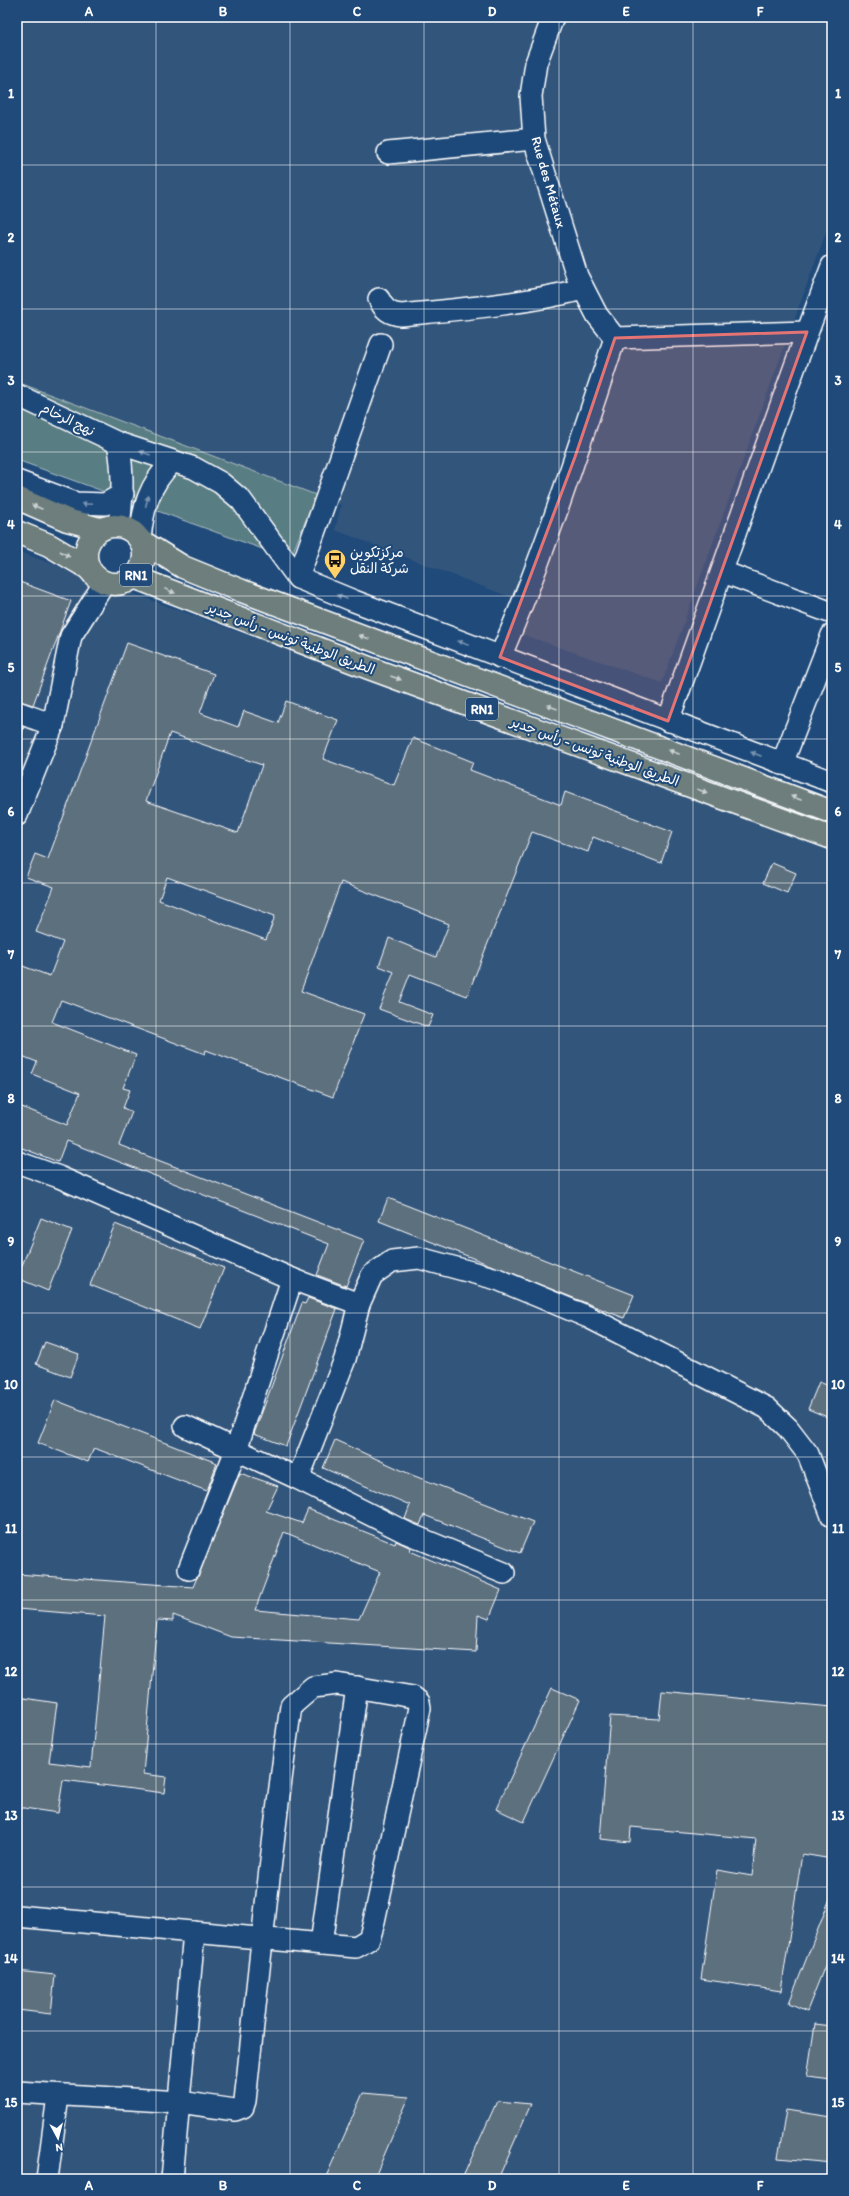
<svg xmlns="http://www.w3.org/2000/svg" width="849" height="2196" font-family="Itim,'Playpen Sans Arabic',sans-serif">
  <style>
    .built { fill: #32557b }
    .green { fill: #597d83; stroke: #acbec1 }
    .building { fill: #5d6f7e; stroke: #fff; fill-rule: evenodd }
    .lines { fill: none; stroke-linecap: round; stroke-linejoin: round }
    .minor-casing { stroke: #fff; stroke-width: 24 }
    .major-casing { stroke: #fff; stroke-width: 25 }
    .minor { stroke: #1f4a7a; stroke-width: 21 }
    .major { stroke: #6d7e7c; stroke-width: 22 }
    .oneway { fill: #7992af }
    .oneway2 { fill: #ccd2d1 }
    .marked { fill: #e47373; fill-opacity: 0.2; stroke: #e47373; stroke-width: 3; stroke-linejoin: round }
    .grid { fill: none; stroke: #fff; stroke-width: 1; stroke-opacity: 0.55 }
    .labels { text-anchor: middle; stroke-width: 4; stroke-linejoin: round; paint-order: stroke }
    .shield { fill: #1f4a7a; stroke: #bcc9d7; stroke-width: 1 }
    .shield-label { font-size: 13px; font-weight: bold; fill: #fff }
    .street-label { font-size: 14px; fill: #fff; stroke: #1f4a7a }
    .poi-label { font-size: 14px; fill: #fff; stroke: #1f4a7a; text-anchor: start }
    .neatline { fill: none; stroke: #fff; stroke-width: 1.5 }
    .grid-label { font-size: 13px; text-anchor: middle; font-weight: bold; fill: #fff }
  </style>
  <rect width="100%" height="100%" fill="#1f4a7a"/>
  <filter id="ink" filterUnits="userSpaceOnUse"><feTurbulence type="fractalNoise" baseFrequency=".025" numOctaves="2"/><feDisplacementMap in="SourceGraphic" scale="8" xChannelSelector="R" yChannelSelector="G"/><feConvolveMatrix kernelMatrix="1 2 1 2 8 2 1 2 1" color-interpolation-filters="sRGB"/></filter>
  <g filter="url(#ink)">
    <g class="built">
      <path d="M17 17H832V216L662 683 521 634 531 605 335 530 341 505 17 382Z"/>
      <path d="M17 551 832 849V2179H17Z"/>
    </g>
    <path class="green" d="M17 382 316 495 290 559 17 460Z"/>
    <g class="building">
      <path d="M17 581 71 601 33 705 17 700Z"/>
      <path d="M127 643 214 674 200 713 238 727 244 711 278 723 286 701 338 720 323 759 394 785 413 738 473 762 470 770 561 805 565 792 672 832 661 863 593 837 588 852 532 832 467 996 410 974 399 1002 433 1015 428 1027 379 1009 394 972 379 966 389 938 436 957 449 924 341 882 301 991 364 1014 333 1097 206 1050 205 1054 61 1000 52 1022 136 1055 123 1088 130 1090 123 1108 132 1112 119 1145 364 1240 346 1286 317 1275 329 1244 66 1141 58 1162 17 1146V1105L67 1125 80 1093 32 1074 37 1062 17 1054V964L50 976 63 942 36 932 54 887 26 877 35 854 48 859ZM170 733 262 765 238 833 146 801ZM167 877 275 916 266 940 159 900Z"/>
      <path d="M17 725 24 727 19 743H17Z"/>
      <path d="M772 863 796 873 787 893 763 883Z"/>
      <path d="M388 1198 634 1295 624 1318 379 1221Z"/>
      <path d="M41 1218 72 1230 48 1291 17 1278Z"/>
      <path d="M115 1224 224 1268 200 1329 90 1285Z"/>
      <path d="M308 1298 337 1309 286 1446 254 1434 302 1303 305 1304Z"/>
      <path d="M45 1342 79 1354 70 1377 36 1364Z"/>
      <path d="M819 1382 832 1387V1419L808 1409Z"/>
      <path d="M55 1400 217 1463 207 1491 94 1448 88 1462 38 1443Z"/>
      <path d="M335 1440 412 1475 533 1522 520 1553 424 1515 420 1525 405 1519 410 1505 323 1468Z"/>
      <path d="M240 1473 278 1486 266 1511 302 1523 308 1509 395 1544 396 1541 411 1548 410 1551 501 1590 489 1619 478 1615 476 1652 231 1637 173 1615V1621L157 1620 143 1774 166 1777 164 1793 63 1780 58 1813 17 1807V1697L57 1703 49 1762 91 1767 105 1616 17 1609V1574L193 1587ZM284 1532 380 1572 359 1619 255 1610Z"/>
      <path d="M552 1688 580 1700 524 1822 496 1809Z"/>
      <path d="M662 1691 832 1707V1859L802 1854 781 1991 701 1979 717 1870 752 1876 756 1839 631 1827 630 1842 600 1839 610 1716 659 1719Z"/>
      <path d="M831 1896 832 1948 807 2011 789 2003Z"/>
      <path d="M17 1971 55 1975 51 2014 17 2010Z"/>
      <path d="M815 2024 832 2026V2080L807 2077Z"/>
      <path d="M363 2093 409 2097 374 2179H325Z"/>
      <path d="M497 2101 531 2104 498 2179H462Z"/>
      <path d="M786 2110 832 2117V2163L778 2158Z"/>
    </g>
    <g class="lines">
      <g class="minor-casing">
        <g id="minor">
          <path d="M553 17 536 63 531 96 534 139 577 276 597 315 615 338"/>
          <path d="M388 153 534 139"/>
          <path d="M379 299C384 310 390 314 401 315 462 309 524 304 583 289"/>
          <path d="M615 338 807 332"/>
          <path d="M17 395 118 443 194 468 221 483 241 500 298 578 354 601 832 782"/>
          <path d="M118 443C124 472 123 497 119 525"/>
          <path d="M17 481 76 503 105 504 123 494"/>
          <path d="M140 539C143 507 149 485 172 462"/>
          <path d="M723 572 832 613"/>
          <path d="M298 578 381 344"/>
          <path d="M500 657C545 554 579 445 615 338"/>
          <path d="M17 712 53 725"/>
          <path d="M668 721C723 570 775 417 832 266"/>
          <path d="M782 764 832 635"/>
          <path d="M17 815 53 725 71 636 105 582"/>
          <path d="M17 1162 59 1177 292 1279 359 1304"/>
          <path d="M185 1426 297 1478 407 1533 504 1573"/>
          <path d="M297 1478 304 1464 345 1359 359 1304 372 1275 392 1261 419 1258 497 1279 588 1317 767 1408 788 1428 808 1454 832 1516"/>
          <path d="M189 1569 236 1450 292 1279"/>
          <path d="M17 1916 356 1947 369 1939 373 1926 420 1708 419 1702 413 1697 337 1684 313 1687 291 1706C272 1838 259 1969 245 2101L243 2107 235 2110 180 2102 17 2092"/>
          <path d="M321 1944 357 1687"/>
          <path d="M47 2179 58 2096"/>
          <path d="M172 2179 194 1932"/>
        </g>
      </g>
      <g class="major-casing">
        <g id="major">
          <path d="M17 498 67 520 100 529"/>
          <circle cx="115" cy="555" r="29"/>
          <path d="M17 532 49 545 88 568"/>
          <path d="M141 541 183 567 242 591 832 812"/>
          <path d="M134 577 369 668 832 838"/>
        </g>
      </g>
      <use href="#minor" class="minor"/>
      <use href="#major" class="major"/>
    </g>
    <defs><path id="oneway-solid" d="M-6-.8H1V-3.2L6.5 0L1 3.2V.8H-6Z"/></defs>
    <g class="oneway">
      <use href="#oneway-solid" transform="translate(145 453) rotate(-161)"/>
      <use href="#oneway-solid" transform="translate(147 501) rotate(-76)"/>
      <use href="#oneway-solid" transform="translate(87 504) rotate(-178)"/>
      <use href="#oneway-solid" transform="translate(342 597) rotate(-158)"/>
      <use href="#oneway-solid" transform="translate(463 643) rotate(-159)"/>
      <use href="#oneway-solid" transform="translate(634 708) rotate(-159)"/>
      <use href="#oneway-solid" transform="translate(756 754) rotate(-159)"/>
    </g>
    <g class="oneway2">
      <use href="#oneway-solid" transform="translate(37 507) rotate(-157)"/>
      <use href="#oneway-solid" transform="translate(65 554) rotate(30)"/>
      <use href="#oneway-solid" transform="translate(170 591) rotate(22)"/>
      <use href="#oneway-solid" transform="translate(364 637) rotate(-160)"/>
      <use href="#oneway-solid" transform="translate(396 678) rotate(20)"/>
      <use href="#oneway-solid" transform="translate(552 707) rotate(-160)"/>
      <use href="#oneway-solid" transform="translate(674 752) rotate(-159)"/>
      <use href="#oneway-solid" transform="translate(702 791) rotate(20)"/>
      <use href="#oneway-solid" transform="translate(796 798) rotate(-159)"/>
    </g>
  </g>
  <path class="marked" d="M807 332 668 721 500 657 575 457 615 338Z"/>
  <path class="grid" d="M156 17V2179M290 17V2179M424 17V2179M559 17V2179M693 17V2179M17 165H832M17 309H832M17 452H832M17 596H832M17 739H832M17 883H832M17 1026H832M17 1170H832M17 1313H832M17 1457H832M17 1600H832M17 1744H832M17 1887H832M17 2031H832"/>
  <defs>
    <g id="bus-pin" transform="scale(1.15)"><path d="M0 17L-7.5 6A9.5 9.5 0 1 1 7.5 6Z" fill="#ffd166" stroke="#1f4a7a"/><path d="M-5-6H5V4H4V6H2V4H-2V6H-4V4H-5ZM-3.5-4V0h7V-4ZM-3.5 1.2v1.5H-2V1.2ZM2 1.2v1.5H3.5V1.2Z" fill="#111"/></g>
  </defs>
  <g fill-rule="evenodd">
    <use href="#bus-pin" x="335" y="560"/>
  </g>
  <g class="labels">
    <g class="shield">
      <rect x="120" y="564" width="32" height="22" rx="3"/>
      <rect x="466" y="698" width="32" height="22" rx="3"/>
    </g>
    <g class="shield-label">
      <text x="136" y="580">RN1</text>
      <text x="482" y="714">RN1</text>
    </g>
    <g class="street-label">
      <text transform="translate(549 182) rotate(74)" y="5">Rue des Métaux</text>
      <text transform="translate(68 419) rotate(26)" y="5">نهج الرخام</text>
      <text transform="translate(291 638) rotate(21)" y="5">الطريق الوطنية تونس - رأس جدير</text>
      <text transform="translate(595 751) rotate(20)" y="5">الطريق الوطنية تونس - رأس جدير</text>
    </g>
    <g class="poi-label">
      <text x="350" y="557">مركزتكوين<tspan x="350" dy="16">شركة النقل</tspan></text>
    </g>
  </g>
  <rect width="849" height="2196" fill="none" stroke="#1f4a7a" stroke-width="44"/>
  <g transform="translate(58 2138) rotate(173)" stroke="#1f4a7a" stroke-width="3" paint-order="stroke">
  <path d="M0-3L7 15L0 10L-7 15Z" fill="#ffffff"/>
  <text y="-6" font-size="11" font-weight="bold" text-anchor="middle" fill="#ffffff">N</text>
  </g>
  <rect x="22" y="22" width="805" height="2152" class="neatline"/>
  <g class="grid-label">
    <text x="89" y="16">A</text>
    <text x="223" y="16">B</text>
    <text x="357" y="16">C</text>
    <text x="492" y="16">D</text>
    <text x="626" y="16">E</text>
    <text x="760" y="16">F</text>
    <text x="11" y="98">1</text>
    <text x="838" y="98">1</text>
    <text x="11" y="242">2</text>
    <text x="838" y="242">2</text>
    <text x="11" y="385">3</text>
    <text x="838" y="385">3</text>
    <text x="11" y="529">4</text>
    <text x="838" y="529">4</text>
    <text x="11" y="672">5</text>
    <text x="838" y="672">5</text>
    <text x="11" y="816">6</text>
    <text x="838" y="816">6</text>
    <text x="11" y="959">7</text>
    <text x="838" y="959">7</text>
    <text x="11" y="1103">8</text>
    <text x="838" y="1103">8</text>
    <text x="11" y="1246">9</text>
    <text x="838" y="1246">9</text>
    <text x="11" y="1389">10</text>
    <text x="838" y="1389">10</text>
    <text x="11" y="1533">11</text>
    <text x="838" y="1533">11</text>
    <text x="11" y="1676">12</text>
    <text x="838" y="1676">12</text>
    <text x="11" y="1820">13</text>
    <text x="838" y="1820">13</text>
    <text x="11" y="1963">14</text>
    <text x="838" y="1963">14</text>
    <text x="11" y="2107">15</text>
    <text x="838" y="2107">15</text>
    <text x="89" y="2190">A</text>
    <text x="223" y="2190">B</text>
    <text x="357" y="2190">C</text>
    <text x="492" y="2190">D</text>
    <text x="626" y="2190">E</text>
    <text x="760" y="2190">F</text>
  </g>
</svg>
